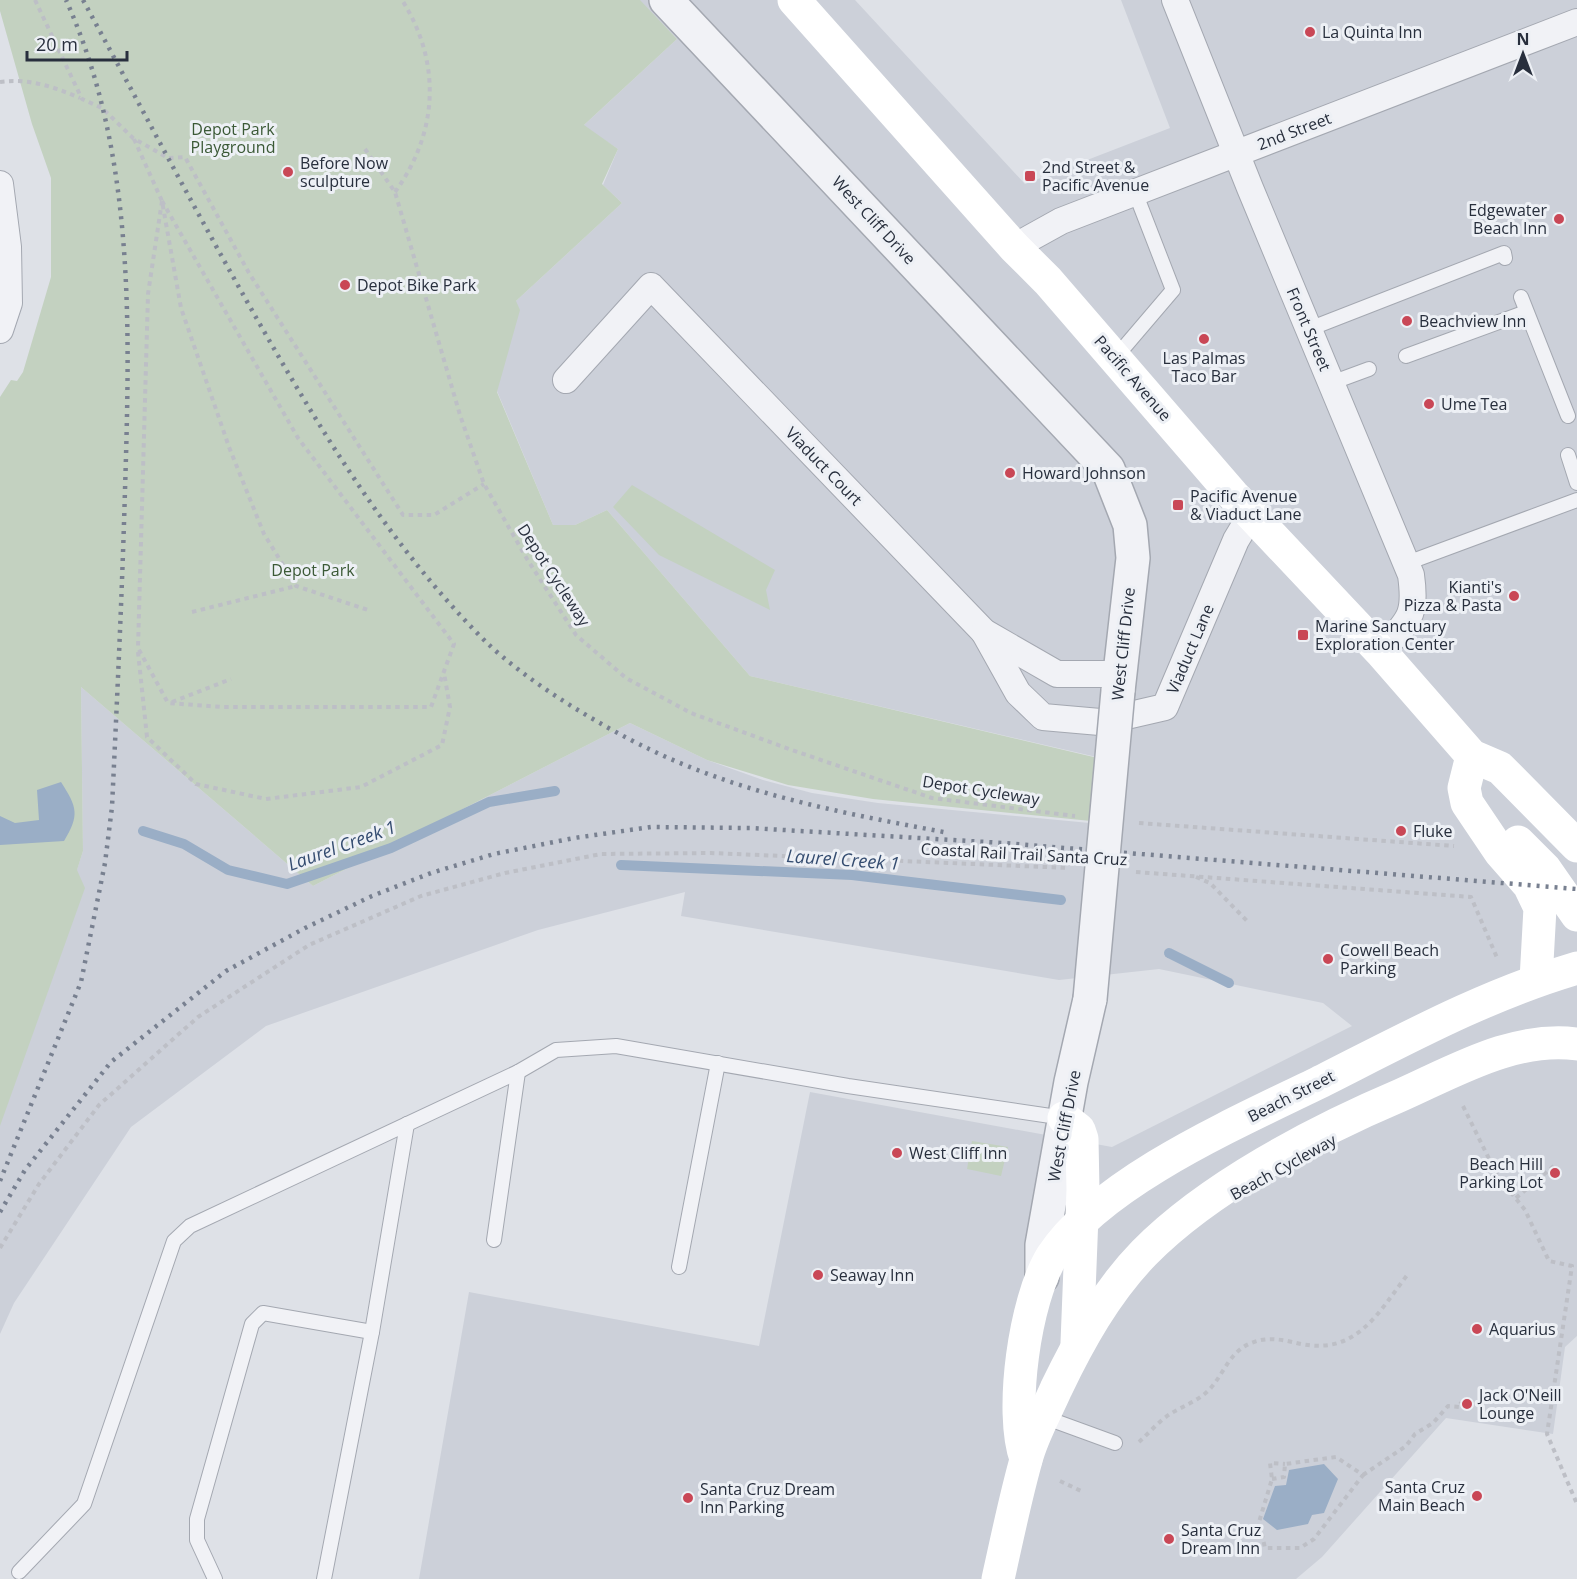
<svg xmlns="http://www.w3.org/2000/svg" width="1577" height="1579" font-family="'Open Sans',sans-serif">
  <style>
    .built { fill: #ccd0d9 }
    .green { fill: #c3d1c0 }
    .water { fill: #9aaec6 }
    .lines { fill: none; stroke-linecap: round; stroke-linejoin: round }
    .stream { stroke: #9aaec6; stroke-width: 10 }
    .service-casing { stroke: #a4a8b1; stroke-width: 16 }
    .minor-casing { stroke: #a4a8b1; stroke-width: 28 }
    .tertiary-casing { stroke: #a4a8b1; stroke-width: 36 }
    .path { stroke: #bdbfc6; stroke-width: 4; stroke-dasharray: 4.5 4.5; stroke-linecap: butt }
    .service { stroke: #f1f2f6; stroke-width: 14 }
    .minor { stroke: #f1f2f6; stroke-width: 26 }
    .tertiary { stroke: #f1f2f6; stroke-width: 33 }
    .secondary { stroke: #fff; stroke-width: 33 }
    .rail { stroke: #788090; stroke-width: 4.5; stroke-dasharray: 3 6; stroke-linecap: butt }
    .tertiary-bridge-casing { stroke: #a4a8b1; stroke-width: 36; stroke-linecap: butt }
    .tertiary-bridge { stroke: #f1f2f6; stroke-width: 33 }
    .poi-dot { fill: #c94756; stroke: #edf0f5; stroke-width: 2 }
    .labels { text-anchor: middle; stroke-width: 6; stroke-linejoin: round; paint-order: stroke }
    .poi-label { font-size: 16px; fill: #282f3d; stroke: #edf0f5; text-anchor: start }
    .park-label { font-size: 16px; fill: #3b5936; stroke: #edf0f5 }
    .street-label { font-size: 16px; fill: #282f3d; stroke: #edf0f5 }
    .water-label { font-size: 18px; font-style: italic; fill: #344c70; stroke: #edf0f5 }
  </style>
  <rect width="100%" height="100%" fill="#dee1e7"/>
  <path class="built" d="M639 0H855L1025 184 1170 128 1121 0H1577V1336L1565 1347 1553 1434 1446 1418 1322 1557 1296 1579H419L469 1292 759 1346 810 1092 1112 1147 1352 1026 1323 1003 1159 969 1059 980 681 916 685 892 538 930 266 1026 131 1127 14 1303 0 1334V1104L83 851 81 687 313 886 630 723 707 760 763 780 812 793 878 803 1100 824 1118 762 750 676 607 510 575 525H553L497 391 516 301 622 203 603 185 618 149 583 126 677 39Z"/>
  <g class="green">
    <path d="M0 0H640L677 39 584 125 618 149 602 184 622 203 516 301 520 310 497 392 553 525H575L607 510 750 676 1102 759 1101 822 873 799 788 785 707 760 630 723 313 886 81 687 83 851 77 870 85 888 0 1126V397L11 380 17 381 23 372 51 277V178L32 124 0 11Z"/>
    <path d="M632 485 775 570 766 590 770 610 659 555 613 507Z"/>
    <path d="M972 1141 1008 1147 1001 1176 967 1169Z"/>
  </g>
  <g class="water">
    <path d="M61 782C77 807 80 815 64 841L0 845V816L15 823 39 820 37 790Z"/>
    <path d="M1324 1464 1338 1479 1324 1513 1312 1515 1308 1524 1277 1530 1263 1519 1275 1486 1286 1485 1289 1470Z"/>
  </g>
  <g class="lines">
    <g class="stream">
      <path d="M143 831 184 844 228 870 287 884 391 848 489 802 555 791"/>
      <path d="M621 865 852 875 1061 900"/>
      <path d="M1169 953 1229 983"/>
    </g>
    <g class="service-casing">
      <g id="service">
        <path d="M1521 297 1568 416"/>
        <path d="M1309 329 1504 253 1505 258"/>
        <path d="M1406 356 1526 312"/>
        <path d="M1115 358 1173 290 1135 192"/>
        <path d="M1331 383 1369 369"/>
        <path d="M1568 455 1577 483"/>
        <path d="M1407 563 1577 500"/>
        <path d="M494 1240 518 1072"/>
        <path d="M679 1267 718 1063"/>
        <path d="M1041 1416 1115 1443"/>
        <path d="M19 1572 84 1504 174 1241 190 1226 518 1072 556 1050 616 1046 848 1086 1064 1118"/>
        <path d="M215 1579 197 1540V1519L252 1324 263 1313 372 1332"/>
        <path d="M324 1579 372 1332 407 1124"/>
      </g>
    </g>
    <g class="minor-casing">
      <g id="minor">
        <path d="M1175 0 1250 188 1411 575C1417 618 1408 620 1381 652"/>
        <path d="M0 184 8 247 9 303 0 330"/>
        <path d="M1014 247 1061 221 1577 22"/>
        <path d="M566 380 651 286 984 632 1057 674H1119"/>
        <path d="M984 632 1018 693 1043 717 1100 722 1165 707 1236 540 1251 515"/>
      </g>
    </g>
    <g class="tertiary-casing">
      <g id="tertiary">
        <path d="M666 0 1108 469 1130 525 1133 558 1118 691"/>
        <path d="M1042 1277V1245L1071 1082 1090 999"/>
      </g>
    </g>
    <g class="path">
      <path d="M35 0 82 99 102 108 133 138 168 158 185 157 249 273 403 515H434L484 484"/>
      <path d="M0 82C29 78 54 87 80 98"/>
      <path d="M134 139 162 201 181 308 229 447 264 534 296 586 371 611"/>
      <path d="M365 149 395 192 460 415 484 484 527 559 576 635 626 678 691 713 789 749 932 798 1075 816"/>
      <path d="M395 192C438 133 442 63 402 0"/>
      <path d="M162 201 298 438 454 644 431 707H222L168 703 138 648 148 294Z"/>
      <path d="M192 612 296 586"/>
      <path d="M138 652 147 737 196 784 266 799 361 787 442 745 450 707 444 673"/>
      <path d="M172 702 231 679"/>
      <path d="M1139 823 1454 846"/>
      <path d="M1136 872 1471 897 1498 960"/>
      <path d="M1196 877 1210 883 1249 923"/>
      <path d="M1463 1106 1497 1175 1525 1210 1549 1261 1572 1266 1547 1434 1577 1504"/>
      <path d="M1516 1198 1555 1165"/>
      <path d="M0 1248 39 1184 99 1105 198 1017 309 945 421 896 505 873 601 854 711 853 1069 868"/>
      <path d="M1139 1442C1149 1433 1159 1421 1170 1414 1183 1406 1198 1401 1209 1390 1224 1374 1229 1352 1251 1343 1268 1336 1284 1340 1301 1344 1357 1355 1378 1313 1408 1274"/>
      <path d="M1363 1475 1406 1446 1415 1434 1433 1423 1448 1406 1460 1407 1461 1402"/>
      <path d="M1272 1479 1284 1477 1285 1464 1336 1457 1363 1475 1314 1539 1300 1548H1265L1259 1522 1272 1479 1270 1463 1285 1464"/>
      <path d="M1060 1481 1081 1491"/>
    </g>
    <use href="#service" class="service"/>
    <use href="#minor" class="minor"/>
    <use href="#tertiary" class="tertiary"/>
    <g class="secondary">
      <path d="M794 0 1014 247 1048 281 1233 495 1381 652 1472 756 1500 768 1577 846"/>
      <path d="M1472 756 1464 788 1467 803 1500 852 1529 885 1540 908 1536 980"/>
      <path d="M1518 842 1545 869 1577 915"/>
      <path d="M1064 1118 1079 1130 1082 1139 1083 1190 1077 1343"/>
      <path d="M1026 1459C1009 1412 1025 1299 1052 1256 1102 1180 1243 1120 1324 1080 1407 1038 1488 994 1577 968"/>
      <path d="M998 1579C1007 1539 1015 1499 1026 1460 1032 1436 1046 1412 1056 1389 1079 1341 1106 1292 1144 1253 1209 1187 1316 1131 1401 1095 1457 1070 1514 1036 1577 1044"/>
    </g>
    <g class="rail">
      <path d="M83 0C146 116 207 233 273 347 334 452 398 554 485 641 526 681 597 724 649 749 744 795 847 814 949 833"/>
      <path d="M0 1181 81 982 105 863 112 807C117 701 122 596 125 490 130 325 135 153 66 0"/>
      <path d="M0 1212 25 1170 111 1062 226 971 305 928 372 896 431 873 494 854 574 838 651 827 750 828 1003 843 1577 889"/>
    </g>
    <g class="tertiary-bridge-casing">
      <path id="tertiary-bridge" d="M1090 999 1118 691"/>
    </g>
    <use href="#tertiary-bridge" class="tertiary-bridge"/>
  </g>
  <g class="poi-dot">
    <circle cx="1310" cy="32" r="6"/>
    <circle cx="288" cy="172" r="6"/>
    <rect x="1024" y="170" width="12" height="12" rx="3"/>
    <circle cx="1559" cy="219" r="6"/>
    <circle cx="345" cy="285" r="6"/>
    <circle cx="1407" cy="321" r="6"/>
    <circle cx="1204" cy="339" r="6"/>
    <circle cx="1429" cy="404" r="6"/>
    <circle cx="1010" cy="473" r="6"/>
    <rect x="1172" y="499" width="12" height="12" rx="3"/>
    <circle cx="1514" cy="596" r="6"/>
    <rect x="1297" y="629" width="12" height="12" rx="3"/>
    <circle cx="1401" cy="831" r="6"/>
    <circle cx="1328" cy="959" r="6"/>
    <circle cx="897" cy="1153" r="6"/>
    <circle cx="1555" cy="1173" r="6"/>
    <circle cx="818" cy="1275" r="6"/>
    <circle cx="1477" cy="1329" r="6"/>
    <circle cx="1467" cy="1404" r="6"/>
    <circle cx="1477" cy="1496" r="6"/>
    <circle cx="688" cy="1498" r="6"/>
    <circle cx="1169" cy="1539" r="6"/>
  </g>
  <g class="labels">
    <g class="poi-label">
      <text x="1322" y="38">La Quinta Inn</text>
      <text x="300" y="169">Before Now<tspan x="300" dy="18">sculpture</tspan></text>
      <text x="1042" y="173">2nd Street &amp;<tspan x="1042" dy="18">Pacific Avenue</tspan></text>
      <text x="1547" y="216" text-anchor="end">Edgewater<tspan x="1547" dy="18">Beach Inn</tspan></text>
      <text x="357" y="291">Depot Bike Park</text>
      <text x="1419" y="327">Beachview Inn</text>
      <text x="1204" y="364" text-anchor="middle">Las Palmas<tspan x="1204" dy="18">Taco Bar</tspan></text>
      <text x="1441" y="410">Ume Tea</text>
      <text x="1022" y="479">Howard Johnson</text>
      <text x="1190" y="502">Pacific Avenue<tspan x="1190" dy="18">&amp; Viaduct Lane</tspan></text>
      <text x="1502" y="593" text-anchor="end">Kianti's<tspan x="1502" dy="18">Pizza &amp; Pasta</tspan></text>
      <text x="1315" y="632">Marine Sanctuary<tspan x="1315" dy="18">Exploration Center</tspan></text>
      <text x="1413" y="837">Fluke</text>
      <text x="1340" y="956">Cowell Beach<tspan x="1340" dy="18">Parking</tspan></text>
      <text x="909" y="1159">West Cliff Inn</text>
      <text x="1543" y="1170" text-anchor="end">Beach Hill<tspan x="1543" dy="18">Parking Lot</tspan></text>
      <text x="830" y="1281">Seaway Inn</text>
      <text x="1489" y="1335">Aquarius</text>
      <text x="1479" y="1401">Jack O'Neill<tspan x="1479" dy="18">Lounge</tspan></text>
      <text x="1465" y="1493" text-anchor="end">Santa Cruz<tspan x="1465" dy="18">Main Beach</tspan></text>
      <text x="700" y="1495">Santa Cruz Dream<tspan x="700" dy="18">Inn Parking</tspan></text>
      <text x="1181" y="1536">Santa Cruz<tspan x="1181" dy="18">Dream Inn</tspan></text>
    </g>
    <g class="park-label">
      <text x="233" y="135">Depot Park<tspan x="233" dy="18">Playground</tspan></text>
      <text x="313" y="576">Depot Park</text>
    </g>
    <g class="street-label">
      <text transform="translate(1294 131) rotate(-21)" y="6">2nd Street</text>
      <text transform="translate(874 220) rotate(47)" y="6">West Cliff Drive</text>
      <text transform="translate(1309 329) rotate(67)" y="6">Front Street</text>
      <text transform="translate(1133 378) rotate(49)" y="6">Pacific Avenue</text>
      <text transform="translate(824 466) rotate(46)" y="6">Viaduct Court</text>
      <text transform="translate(554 575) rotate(57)" y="6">Depot Cycleway</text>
      <text transform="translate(1123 644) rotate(-84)" y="6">West Cliff Drive</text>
      <text transform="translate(1190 649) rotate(-67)" y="6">Viaduct Lane</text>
      <text transform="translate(981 790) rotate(9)" y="6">Depot Cycleway</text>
      <text transform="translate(1024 854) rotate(3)" y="6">Coastal Rail Trail Santa Cruz</text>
      <text transform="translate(1291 1096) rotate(-27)" y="6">Beach Street</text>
      <text transform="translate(1064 1126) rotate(-79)" y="6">West Cliff Drive</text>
      <text transform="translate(1283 1167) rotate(-29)" y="6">Beach Cycleway</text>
    </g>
    <g class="water-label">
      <text transform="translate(342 846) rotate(-20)" y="6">Laurel Creek 1</text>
      <text transform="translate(843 860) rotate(4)" y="6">Laurel Creek 1</text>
    </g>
  </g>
  <g transform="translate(1523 54)" stroke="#edf0f5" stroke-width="4.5" paint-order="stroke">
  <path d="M0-4.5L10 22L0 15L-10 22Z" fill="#282f3d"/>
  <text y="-9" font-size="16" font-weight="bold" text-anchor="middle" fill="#282f3d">N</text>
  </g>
  <path d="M27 51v9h100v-9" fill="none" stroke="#282f3d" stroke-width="3"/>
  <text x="36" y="51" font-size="18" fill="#282f3d" stroke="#edf0f5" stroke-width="4.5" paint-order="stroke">20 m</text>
</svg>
